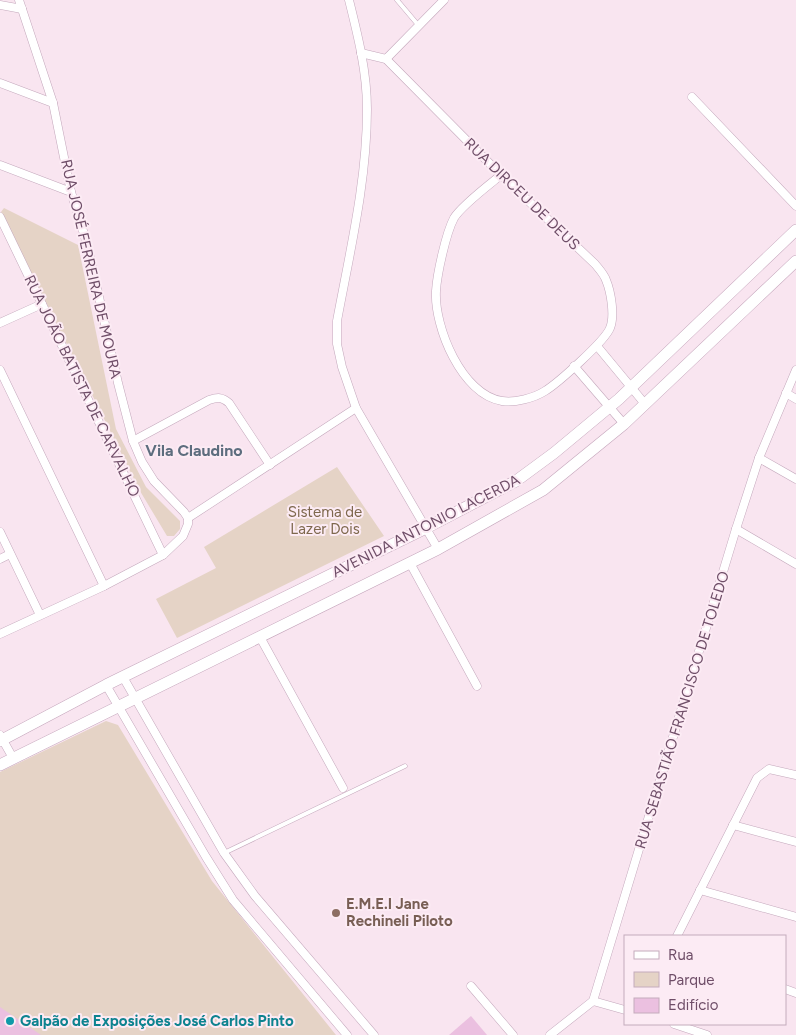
<svg xmlns="http://www.w3.org/2000/svg" width="796" height="1035" font-family="Figtree,sans-serif">
  <style>
    .green { fill: #e5d3c6 }
    .building { fill: #ebc0e0 }
    .lines { fill: none; stroke-linecap: round; stroke-linejoin: round }
    .lane-casing { stroke: #c4a8bc; stroke-width: 5 }
    .street-casing { stroke: #c4a8bc; stroke-width: 9 }
    .secondary-casing { stroke: #c4a5bb; stroke-width: 12 }
    .lane { stroke: #fff; stroke-width: 4 }
    .street { stroke: #fff; stroke-width: 8 }
    .secondary { stroke: #fff; stroke-width: 11 }
    .education-dot { fill: #8d6e63; stroke: #fcebf4; stroke-width: 2 }
    .culture-dot { fill: #0f9aa8; stroke: #fcebf4; stroke-width: 2 }
    .labels { text-anchor: middle; stroke-width: 4; stroke-linejoin: round; paint-order: stroke }
    .street-label { font-size: 15px; fill: #6f4e68; stroke: #fcebf4 }
    .park-label { font-size: 15px; fill: #7e684d; stroke: #fcebf4 }
    .education-label { font-size: 15px; font-weight: bold; fill: #785e54; stroke: #fcebf4; text-anchor: start }
    .culture-label { font-size: 15px; font-weight: bold; fill: #0d838f; stroke: #fcebf4; text-anchor: start }
    .neighbourhood-label { font-size: 16px; font-weight: bold; fill: #5d6d7e; stroke: #fcebf4 }
  </style>
  <rect width="100%" height="100%" fill="#f9e5f0"/>
  <g class="green">
    <path d="M4 208 78 245 116 429 146 487 180 521V529L174 536H167L140 491 1 212Z"/>
    <path d="M337 467 384 536 177 638 156 599 216 568 204 547Z"/>
    <path d="M106 721 118 725 212 881 336 1035H0V772Z"/>
  </g>
  <g class="building">
    <path d="M0 1007 41 1035H0Z"/>
    <path d="M471 1016 487 1035H449Z"/>
  </g>
  <g class="lines">
    <g class="lane-casing">
      <g id="lane">
        <path d="M397 0 419 26"/>
        <path d="M224 853 405 766"/>
      </g>
    </g>
    <g class="street-casing">
      <g id="street">
        <path d="M349 0C358 36 367 72 367 109 367 181 350 251 337 321V344L342 367 356 408 438 549"/>
        <path d="M0 5 22 9"/>
        <path d="M361 53 386 59 444 0"/>
        <path d="M386 59 501 175 595 264C599 269 604 274 606 280 611 292 615 316 610 328 605 341 558 383 545 391 534 398 515 403 502 401 462 395 434 327 436 291 437 274 446 233 454 218 461 206 490 184 501 175"/>
        <path d="M0 83 53 103"/>
        <path d="M692 97 796 206"/>
        <path d="M0 165 71 192"/>
        <path d="M0 217 163 555"/>
        <path d="M0 323 42 304"/>
        <path d="M597 346 645 404"/>
        <path d="M574 366 624 424"/>
        <path d="M0 370 104 586"/>
        <path d="M786 393 796 399"/>
        <path d="M133 441 209 400C218 397 222 397 229 403L270 465"/>
        <path d="M759 458 796 479"/>
        <path d="M188 518 356 408"/>
        <path d="M736 529 796 564"/>
        <path d="M0 532 40 615"/>
        <path d="M0 559 10 554"/>
        <path d="M410 563 477 686"/>
        <path d="M0 634 104 586 163 555 183 536 188 524V518L184 512 154 481 142 462 133 441 118 383 88 247 71 192 53 103 19 0"/>
        <path d="M260 637 343 788"/>
        <path d="M123 677 224 853 255 896 374 1035"/>
        <path d="M106 685 206 857 233 900 347 1035"/>
        <path d="M0 735 13 758"/>
        <path d="M733 825 796 842"/>
        <path d="M700 890 796 917"/>
        <path d="M677 936 757 778 769 769 796 775"/>
        <path d="M471 986 513 1035"/>
        <path d="M785 989 796 993"/>
        <path d="M593 1001 625 1010"/>
        <path d="M674 1024 707 1035"/>
        <path d="M550 1035 593 1001 736 529 759 458 796 370"/>
      </g>
    </g>
    <g class="secondary-casing">
      <g id="secondary">
        <path d="M0 741 106 685 426 528 516 481 554 453 619 399 796 230"/>
        <path d="M0 765 438 549 543 490 624 424 796 261"/>
      </g>
    </g>
    <use href="#lane" class="lane"/>
    <use href="#street" class="street"/>
    <use href="#secondary" class="secondary"/>
  </g>
  <circle class="education-dot" cx="336" cy="913" r="5"/>
  <circle class="culture-dot" cx="10" cy="1021" r="5"/>
  <g class="labels">
    <g class="street-label">
      <text transform="translate(522 194) rotate(44)" y="5">RUA DIRCEU DE DEUS</text>
      <text transform="translate(91 269) rotate(77)" y="5">RUA JOSÉ FERREIRA DE MOURA</text>
      <text transform="translate(82 386) rotate(64)" y="5">RUA JOÃO BATISTA DE CARVALHO</text>
      <text transform="translate(426 526) rotate(-27)" y="5">AVENIDA ANTONIO LACERDA</text>
      <text transform="translate(682 710) rotate(-73)" y="5">RUA SEBASTIÃO FRANCISCO DE TOLEDO</text>
    </g>
    <g class="park-label">
      <text x="325" y="517">Sistema de<tspan x="325" dy="17">Lazer Dois</tspan></text>
    </g>
    <g class="education-label">
      <text x="346" y="909">E.M.E.I Jane<tspan x="346" dy="17">Rechineli Piloto</tspan></text>
    </g>
    <g class="culture-label">
      <text x="20" y="1026">Galpão de Exposições José Carlos Pinto</text>
    </g>
    <g class="neighbourhood-label">
      <text x="194" y="456">Vila Claudino</text>
    </g>
  </g>
  <rect x="624" y="935" width="162" height="90" fill="#fcebf4" stroke="#c4acbc"/>
  <rect x="634" y="951" width="25" height="8" fill="#ffffff" stroke="#c4acbc"/>
  <text x="668" y="960" font-size="15" fill="#6f4e68">Rua</text>
  <rect x="634" y="972" width="25" height="15" fill="#e5d3c6" stroke="#c4acbc"/>
  <text x="668" y="985" font-size="15" fill="#6f4e68">Parque</text>
  <rect x="634" y="998" width="25" height="15" fill="#ebc0e0" stroke="#c4acbc"/>
  <text x="668" y="1010" font-size="15" fill="#6f4e68">Edifício</text>
</svg>
